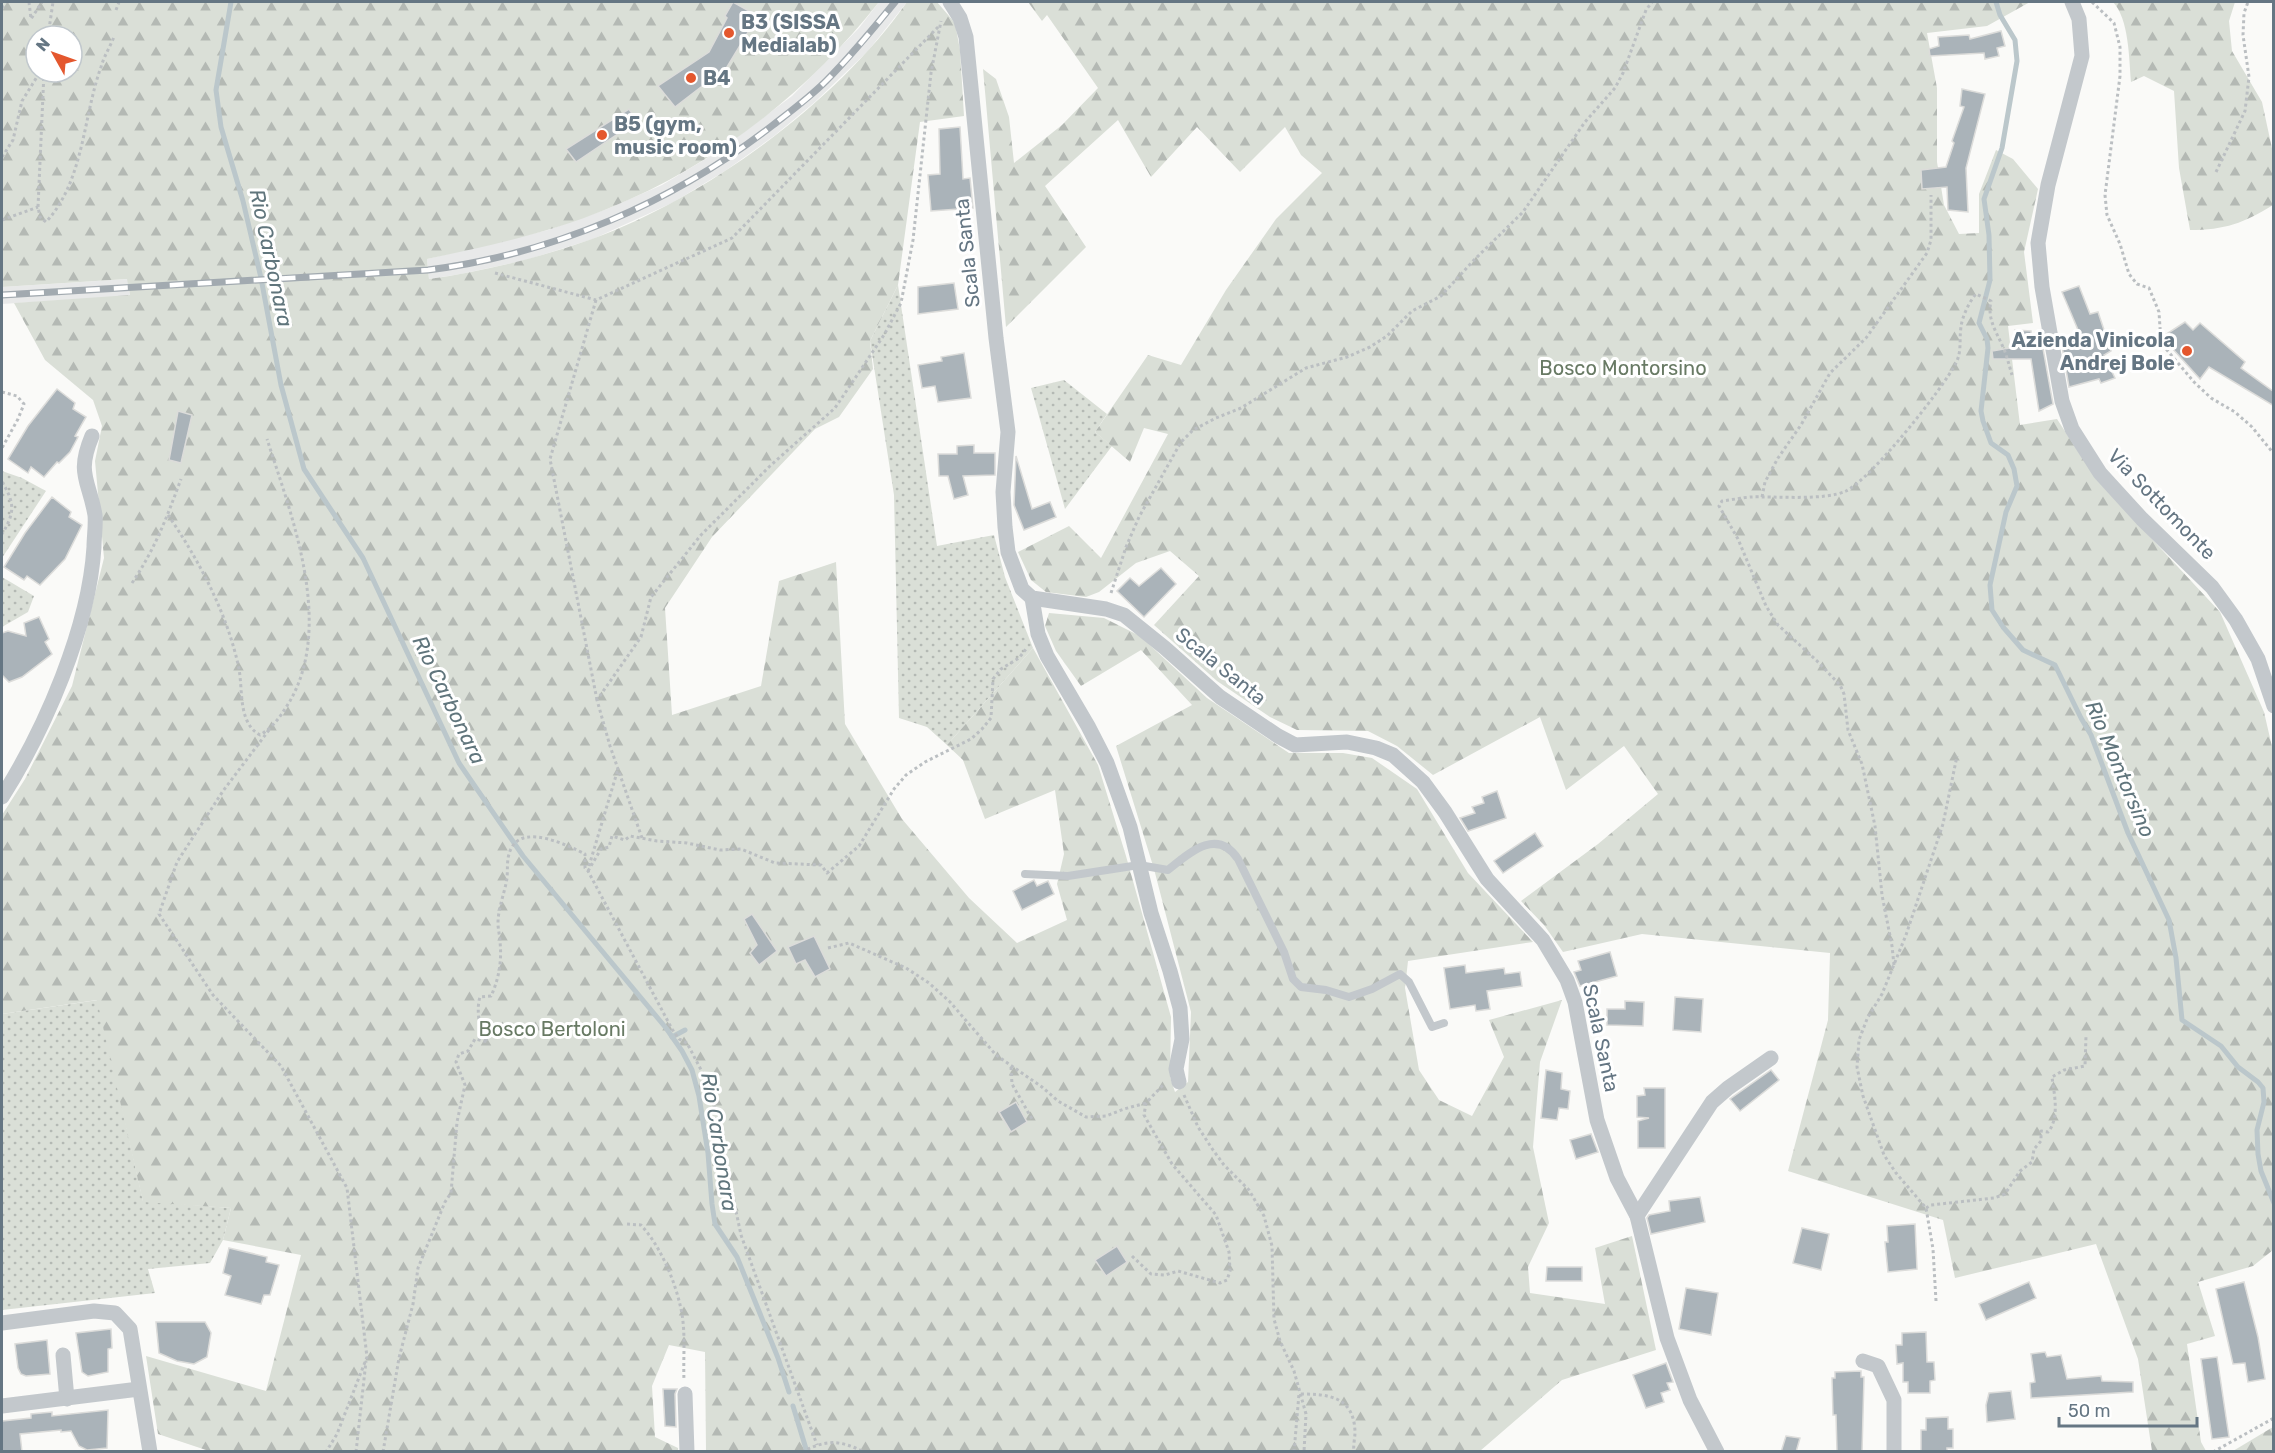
<svg xmlns="http://www.w3.org/2000/svg" width="2275" height="1453" font-family="Rubik,sans-serif">
  <style>
    .built { fill: #e8e9e9 }
    .green { fill: url(#green-dots) }
    .forest { fill: url(#forest-firs); fill-rule: evenodd }
    .lines { fill: none; stroke-linecap: round; stroke-linejoin: round }
    .stream { stroke: #bbc7cb; stroke-width: 5 }
    .building { fill: #aab3b9; stroke: #dcdcda; stroke-width: 1.5 }
    .path { stroke: #bbbfc2; stroke-width: 3; stroke-dasharray: 3 3; stroke-linecap: butt }
    .service { stroke: #c3c8cc; stroke-width: 8 }
    .minor { stroke: #c3c8cc; stroke-width: 15 }
    .rail-casing { stroke: #a2aab0; stroke-width: 7 }
    .rail { stroke: #fff; stroke-width: 4.5; stroke-dasharray: 14; stroke-linecap: butt }
    .poi-dot { fill: #e4572e; stroke: #fff; stroke-width: 2 }
    .labels { text-anchor: middle; stroke-width: 6; stroke-linejoin: round; paint-order: stroke }
    .poi-label { font-size: 20px; font-weight: bold; fill: #657683; stroke: #fff; text-anchor: start }
    .street-label { font-size: 20px; fill: #657683; stroke: #fff }
    .park-label { font-size: 20px; fill: #687a64; stroke: #fff }
    .water-label { font-size: 21px; font-style: italic; fill: #60757c; stroke: #fff }
  </style>
  <defs>
    <pattern id="green-dots" width="8" height="8" patternUnits="userSpaceOnUse" patternTransform="scale(1.5)"><rect width="8" height="8" fill="#dadfd7"/><path d="M2 2h.1M6 6h.1" fill="none" stroke="#b4b9b4" stroke-width="1.8" stroke-linecap="round"/></pattern>
    <pattern id="forest-firs" width="22" height="20" patternUnits="userSpaceOnUse" patternTransform="scale(1.5)"><rect width="22" height="20" fill="#dadfd7"/><path d="M5 1l3.5 6h-7zM16 11l3.5 6h-7z" fill="#b4b9b4"/></pattern>
  </defs>
  <rect width="100%" height="100%" fill="#fafaf8"/>
  <g class="built">
    <path d="M879 2H907L868 51 815 102 774 136 725 171 672 203 593 239 526 260 461 274 429 279 427 259 548 230 607 209 662 185 719 151 792 96 859 28Z"/>
    <path d="M128 279 130 296 2 304V287Z"/>
  </g>
  <g class="green">
    <path d="M898 285 937 546 994 535 1005 577 1033 648 947 745 927 727 899 718 894 495 870 341Z"/>
    <path d="M1064 380 1107 414 1095 432 1112 446 1065 509 1031 388Z"/>
    <path d="M2 471 22 478 46 491 2 558Z"/>
    <path d="M2 577 34 596 28 612 2 627Z"/>
    <path d="M98 1000 143 1201 231 1208 223 1240 210 1263 148 1269 155 1293 2 1310V1014Z"/>
  </g>
  <g class="forest">
    <path d="M2 2H879C808 92 715 166 607 209 549 233 488 246 427 259L429 279C484 271 539 258 592 239 707 197 837 102 907 2H937L955 23 960 50 964 116 920 122 898 285 870 341 873 369 839 417 815 429 712 537 665 608 672 715 761 686 779 581 836 562 845 724 902 819 969 898 1017 943 1067 920 1057 884 1064 854 1055 790 985 819 963 760 947 745 1033 648 1098 765 1126 856 1171 1017 1170 1077 1175 1092 1188 1082 1191 1012 1154 869 1116 746 1192 705 1141 650 1081 686 1056 651 1045 626 1049 613 1104 618 1140 636 1207 698 1289 753H1343L1372 758 1417 789 1468 873 1533 942 1408 961 1405 988 1419 1070 1439 1100 1472 1116 1504 1057 1489 1020 1562 1000 1540 1062 1533 1147 1549 1223 1528 1267 1530 1293 1605 1304 1595 1248 1632 1236 1656 1350 1562 1380 1480 1451H706L705 1352 669 1345 652 1386 655 1437 678 1448V1451L212 1452 158 1434 146 1356 266 1391 301 1255 223 1240 231 1208 143 1202 97 1000 2 1014V815L25 779 72 686 104 558 95 461 102 426 93 400 45 360 14 303 130 295 127 279 2 287ZM36 36H72V72H36Z"/>
    <path d="M1028 2H2030L1987 26 1927 33 1937 88V162L1944 205 1959 234 1979 233V194L1996 150 2013 159 2038 189 2024 252 2033 323 2008 326 2020 425 2057 419 2096 479 2220 612 2264 712 2273 751V1250L2253 1266 2198 1282 2215 1336 2187 1344 2201 1442 2206 1451H2152L2138 1359 2096 1244 1955 1278 1943 1220 1788 1171 1828 1020 1830 953 1642 934 1563 952 1544 925 1521 901 1598 844 1658 794 1624 746 1566 790 1540 717 1433 775 1397 746 1368 731 1297 730 1270 717 1217 681 1154 625 1199 576 1170 551 1136 563 1099 592 1086 597 1046 592 1031 580 1018 552 1069 526 1101 558 1168 434 1144 428 1130 462 1095 432 1148 355 1181 365 1226 290 1276 219 1322 173 1301 155 1285 127 1240 172 1197 127 1151 177 1118 120 1045 186 1086 247 1006 327 983 69 996 79 1009 117 1014 163 1062 125 1098 88 1047 15 1042 21Z"/>
    <path d="M2113 2H2235L2229 21 2232 51 2262 102 2273 153V205C2244 223 2225 230 2190 230L2179 168 2174 91 2144 76 2131 82C2129 58 2129 19 2113 2Z"/>
    <path d="M2273 1427V1451H2233Z"/>
  </g>
  <g class="lines">
    <g class="stream">
      <path d="M231 2 216 90 221 127 243 201 261 278 281 385 304 469 363 558 459 763 523 856 666 1028 682 1051 692 1070 699 1096 708 1153 712 1204 715 1224 737 1257 778 1358 789 1392"/>
      <path d="M1996 2 2000 15 2015 40 2017 61 2002 148 1984 199 1989 235 1990 280 1979 323 1987 339 1988 348 1981 411 1983 421 1991 443 2008 455 2014 469 2017 486 2006 512 1990 585 1992 610 2003 627 2023 650 2055 665 2081 718 2091 735 2128 833 2169 920 2176 958 2182 1020 2221 1046 2238 1067 2258 1082 2263 1088 2264 1102 2257 1130 2258 1154 2261 1171 2274 1203"/>
      <path d="M672 1037 685 1030"/>
      <path d="M793 1406 807 1452"/>
    </g>
  </g>
  <g class="building">
    <path d="M733 2 758 16 727 67 675 107 658 86 709 52 727 18 725 16Z"/>
    <path d="M2001 31 2005 46 1997 48 1999 56 1985 59 1984 53 1930 56 1929 49 1939 46 1938 37 1969 35 1970 39Z"/>
    <path d="M1962 89 1985 94 1966 168 1968 212 1948 210 1947 187 1922 189 1921 170 1946 167 1954 143 1952 141 1964 107 1960 106Z"/>
    <path d="M629 109 637 121 576 162 566 149Z"/>
    <path d="M960 127 963 179 970 178 973 208 931 211 928 175 940 174 939 129Z"/>
    <path d="M954 283 958 309 918 314V287Z"/>
    <path d="M2079 286 2090 314 2098 312 2111 351 2104 355 2115 378 2101 383 2099 379 2069 387 2061 340 2081 337 2062 292Z"/>
    <path d="M2185 322 2193 330 2200 323 2245 362 2241 368 2274 392V406L2209 367 2200 379 2162 337Z"/>
    <path d="M2015 330 2031 331V345L2042 343 2053 404 2039 411 2031 359H1993L1992 351 2015 347Z"/>
    <path d="M964 353 971 398 938 402 935 386 922 388 918 365 942 361 941 357Z"/>
    <path d="M57 389 75 403 73 409 86 417 75 436 78 437 70 452 59 463 57 462 44 477 31 467 28 473 8 459 28 426Z"/>
    <path d="M178 411 192 415 181 463 169 460Z"/>
    <path d="M974 445V453H995V475L963 476 968 495 954 499 948 476H939L938 454H957V446Z"/>
    <path d="M1016 456 1032 509 1050 502 1056 517 1024 530 1014 505Z"/>
    <path d="M52 497 71 512 69 517 82 525 65 559 40 585 27 576 24 580 4 567 25 533Z"/>
    <path d="M1161 568 1176 584 1144 617 1117 591 1130 578 1139 586Z"/>
    <path d="M39 617 49 639 45 642 52 654 22 677 9 682 2 675V633L8 631 26 636 24 623Z"/>
    <path d="M1497 791 1506 818 1468 831 1460 818 1475 813 1472 807 1484 803 1482 797Z"/>
    <path d="M1535 833 1543 846 1503 873 1494 861Z"/>
    <path d="M1034 880 1037 886 1048 881 1054 894 1022 910 1013 891Z"/>
    <path d="M752 914 777 951 759 965 750 953 757 945 744 919Z"/>
    <path d="M814 936 830 969 815 977 805 960 796 964 788 947Z"/>
    <path d="M1610 952 1617 976 1580 986 1574 972 1581 970 1578 961Z"/>
    <path d="M1465 965 1466 973 1504 968 1505 974 1520 972 1522 986 1487 991 1490 1009 1476 1011 1475 1005 1450 1009 1444 968Z"/>
    <path d="M1675 997 1703 999 1701 1032 1673 1030Z"/>
    <path d="M1625 1001 1644 1002 1643 1026 1607 1025V1009H1625Z"/>
    <path d="M1546 1070 1562 1073 1561 1089 1570 1091 1568 1109 1559 1108 1557 1120 1541 1118Z"/>
    <path d="M1771 1070 1779 1080 1740 1111 1730 1099Z"/>
    <path d="M1644 1088H1665V1148H1638V1121L1649 1118 1637 1117V1096L1645 1095Z"/>
    <path d="M1016 1102 1027 1122 1011 1132 999 1112Z"/>
    <path d="M1591 1134 1598 1152 1576 1159 1570 1140Z"/>
    <path d="M1700 1197 1705 1222 1651 1234 1647 1218 1649 1215 1670 1211 1669 1201Z"/>
    <path d="M1915 1224 1917 1269 1888 1272 1885 1242H1888L1887 1226Z"/>
    <path d="M1802 1228 1829 1234 1821 1270 1793 1263Z"/>
    <path d="M1117 1246 1127 1262 1106 1276 1095 1260Z"/>
    <path d="M229 1248 267 1257 266 1262 279 1265 270 1295H264L261 1304 225 1295 231 1276 223 1273Z"/>
    <path d="M1547 1267H1582V1281H1546Z"/>
    <path d="M2029 1282 2036 1298 1986 1320 1979 1304Z"/>
    <path d="M2244 1282 2258 1337 2265 1379 2248 1382 2245 1363 2233 1364 2216 1289Z"/>
    <path d="M1686 1288 1718 1293 1711 1335 1679 1329Z"/>
    <path d="M156 1322H205L211 1333 207 1357 194 1364 177 1361 159 1353Z"/>
    <path d="M111 1329 112 1348 108 1349V1372L88 1376 82 1372 76 1333Z"/>
    <path d="M1926 1332 1927 1362H1934L1935 1380 1930 1381V1393H1908V1382H1903V1363L1897 1364 1896 1345H1902V1333Z"/>
    <path d="M47 1340 50 1374 26 1376 21 1374 18 1368 15 1344Z"/>
    <path d="M2045 1352 2047 1357 2061 1355 2067 1379 2101 1376 2102 1381 2133 1382V1392L2031 1398 2030 1383 2035 1382 2031 1354Z"/>
    <path d="M2217 1357 2229 1437 2212 1439 2201 1359Z"/>
    <path d="M1666 1363 1673 1382 1667 1383 1670 1390 1661 1393 1664 1402 1646 1408 1633 1375Z"/>
    <path d="M1861 1371V1377H1864L1862 1452H1837L1836 1415H1833L1832 1378H1835V1372Z"/>
    <path d="M663 1389H677L675 1394 676 1427 665 1426Z"/>
    <path d="M2011 1391 2015 1419 1987 1422 1986 1405 1989 1393Z"/>
    <path d="M108 1410 107 1448 87 1450 79 1446 71 1431 61 1432V1430L20 1434 22 1452H2V1421L31 1418V1414L52 1412V1416Z"/>
    <path d="M1948 1417V1429H1953V1448H1947V1452H1921V1430H1926V1418Z"/>
    <path d="M1786 1436 1800 1438 1796 1452H1781Z"/>
  </g>
  <g class="lines">
    <g class="path">
      <path d="M29 2 31 19 42 2"/>
      <path d="M2092 2 2114 23 2120 47V76L2105 195 2107 215 2120 244 2129 274 2137 284 2149 288 2159 312 2161 343 2194 382 2211 398 2235 412 2252 427 2274 454"/>
      <path d="M2 8 6 2"/>
      <path d="M116 10 119 2"/>
      <path d="M48 36 53 2"/>
      <path d="M44 72 38 207 40 217 46 222C84 181 83 117 101 67 104 56 110 47 114 37"/>
      <path d="M2 157 13 140 22 101 40 72"/>
      <path d="M2216 172 2245 111 2249 77 2243 35 2244 13 2248 2"/>
      <path d="M2 220 38 207"/>
      <path d="M495 273 596 300 732 238 940 25"/>
      <path d="M596 300 550 459 597 700"/>
      <path d="M2 392 17 396 24 404 18 419 2 448"/>
      <path d="M2 482C15 503 15 513 2 534"/>
      <path d="M1762 497 1765 482 1778 458 1801 425 1830 373 1866 338 1927 253 1931 240V195"/>
      <path d="M168 515C199 560 228 615 239 669 243 691 238 723 260 735 274 727 282 714 290 701 334 624 292 517 267 439"/>
      <path d="M132 583C155 549 167 517 181 479"/>
      <path d="M1111 593 1126 547 1139 517 1181 442 1193 430 1216 418 1241 408 1306 368 1347 357 1370 347 1387 336 1412 311 1441 296 1474 260 1523 212 1585 122 1615 88 1623 73 1646 10 1652 2"/>
      <path d="M269 730 223 791 177 862 159 914 213 995 281 1066 347 1188 367 1357 337 1434 326 1452"/>
      <path d="M642 838 610 746 597 700 641 637 651 597 701 535 769 467 835 408 884 335 901 303 913 240 931 73 941 21"/>
      <path d="M589 866 618 769"/>
      <path d="M588 871 601 849 609 847 612 836 625 840 630 836 657 841 687 843 720 850 741 849 775 863 821 865 827 873 859 846 894 789 906 775 925 762 971 739 982 729 991 718 993 679 1001 669 1019 658 1026 649"/>
      <path d="M828 948 849 943 906 968 929 983 950 1002 996 1055 1042 1087 1058 1101 1086 1117 1106 1116 1124 1109 1146 1103"/>
      <path d="M1894 965 1892 946 1882 895 1875 826 1862 764 1848 730 1844 694 1840 685 1817 661 1778 625 1766 606 1738 539 1719 506 1722 501C1731 500 1740 498 1750 497 1774 496 1825 501 1846 491 1871 479 1942 390 1956 363 1962 351 1959 340 1961 327 1962 317 1969 302 1976 294L1991 301C1987 319 1996 331 2003 347 2007 356 2009 365 2012 375"/>
      <path d="M1011 1067 1012 1084 1032 1119"/>
      <path d="M1184 1095 1198 1127 1213 1150 1224 1165 1249 1190 1264 1216 1272 1246 1274 1319 1280 1341 1294 1371 1306 1414 1304 1452"/>
      <path d="M1926 1208 1931 1205 1994 1198 2005 1194 2020 1171 2032 1162 2034 1149 2041 1141V1131L2048 1132C2060 1118 2054 1093 2052 1077L2064 1070 2085 1066 2086 1036"/>
      <path d="M627 1224 641 1225C661 1247 675 1281 681 1309 686 1332 683 1357 684 1380"/>
      <path d="M1132 1256 1151 1274 1165 1275 1178 1271 1220 1283 1227 1280 1230 1271 1229 1252 1216 1215 1172 1164 1144 1115 1146 1103 1164 1084"/>
      <path d="M1936 1301 1933 1249 1926 1208 1896 1173 1884 1155 1863 1096 1857 1067 1859 1040 1867 1019 1882 994 1906 935 1943 824 1957 756"/>
      <path d="M356 1452 366 1361"/>
      <path d="M383 1452 399 1358 413 1304 418 1268 445 1202 451 1193 457 1122 465 1085 456 1062 459 1054 468 1051 475 1039 488 1042C479 1033 476 1009 480 997L491 996C499 979 502 960 500 942 500 936 498 930 498 923 498 908 505 892 507 878 508 867 506 857 512 847 525 824 569 846 585 854V868L588 871 672 1029 679 1039 687 1043 710 1087 741 1235 817 1445"/>
      <path d="M802 1452C827 1439 840 1440 864 1452"/>
      <path d="M1294 1452 1299 1394C1328 1394 1354 1396 1355 1432 1355 1438 1353 1445 1354 1452"/>
      <path d="M2213 1452 2274 1418"/>
    </g>
    <path class="service" d="M1025 874 1068 876 1139 865 1168 870C1189 853 1217 827 1238 859L1284 952 1293 979 1301 987 1326 990 1349 997 1372 989 1400 974 1409 982 1432 1027 1444 1023"/>
    <g class="minor">
      <path d="M950 2 960 18 966 37 996 338 1008 432 1003 492 1005 527 1008 552 1022 589 1032 598 1106 609 1124 615 1165 648 1220 697 1278 736 1295 745 1347 742 1376 748 1393 755 1423 782 1445 812 1487 879 1543 940 1567 980 1575 1002 1597 1120 1617 1178 1637 1216 1667 1338 1690 1400 1717 1452"/>
      <path d="M2072 2 2079 19 2082 56 2048 185 2038 243 2042 287 2062 401 2072 429 2100 473 2142 519 2212 587 2236 620 2258 659 2274 706"/>
      <path d="M1032 598 1038 634 1047 656 1088 726 1107 763 1130 827 1151 913 1170 971 1180 1008 1182 1039 1176 1069 1179 1082"/>
      <path d="M2 797C45 729 89 628 94 547 94 537 96 525 95 515 89 480 76 474 92 436"/>
      <path d="M1637 1216 1712 1102 1728 1088 1771 1058"/>
      <path d="M2 1323 94 1311 115 1313 130 1329 150 1452"/>
      <path d="M63 1355 67 1399"/>
      <path d="M1863 1361 1878 1366 1894 1400V1452"/>
      <path d="M685 1394 687 1452"/>
      <path d="M2 1406 139 1389"/>
    </g>
    <g class="rail-casing">
      <path id="rail" d="M2 295 428 270C553 254 674 202 773 125 791 111 810 97 826 81 851 56 873 29 895 2"/>
    </g>
    <use href="#rail" class="rail"/>
  </g>
  <g class="poi-dot">
    <circle cx="729" cy="33" r="6"/>
    <circle cx="691" cy="78" r="6"/>
    <circle cx="602" cy="135" r="6"/>
    <circle cx="2187" cy="351" r="6"/>
  </g>
  <g class="labels">
    <g class="poi-label">
      <text x="741" y="29">B3 (SISSA<tspan x="741" dy="23">Medialab)</tspan></text>
      <text x="703" y="85">B4</text>
      <text x="614" y="131">B5 (gym,<tspan x="614" dy="23">music room)</tspan></text>
      <text x="2175" y="347" text-anchor="end">Azienda Vinicola<tspan x="2175" dy="23">Andrej Bole</tspan></text>
    </g>
    <g class="street-label">
      <text transform="translate(967 253) rotate(-96)" y="7">Scala Santa</text>
      <text transform="translate(2162 504) rotate(46)" y="7">Via Sottomonte</text>
      <text transform="translate(1221 666) rotate(39)" y="7">Scala Santa</text>
      <text transform="translate(1601 1038) rotate(78)" y="7">Scala Santa</text>
    </g>
    <g class="park-label">
      <text x="1623" y="375">Bosco Montorsino</text>
      <text x="552" y="1036">Bosco Bertoloni</text>
    </g>
    <g class="water-label">
      <text transform="translate(271 258) rotate(78)" y="7">Rio Carbonara</text>
      <text transform="translate(449 700) rotate(64)" y="7">Rio Carbonara</text>
      <text transform="translate(2120 769) rotate(67)" y="7">Rio Montorsino</text>
      <text transform="translate(719 1142) rotate(81)" y="7">Rio Carbonara</text>
    </g>
  </g>
  <rect width="2275" height="1453" fill="none" stroke="#657683" stroke-width="6"/>
  <g transform="translate(54 54) rotate(310)"><circle r="28" fill="#ffffff" stroke="#c1c8cd" stroke-width="1.5"/>
  <path d="M0-4.5L10 22L0 15L-10 22Z" fill="#e4572e"/>
  <text y="-9" font-size="16" font-weight="bold" text-anchor="middle" fill="#657683">N</text>
  </g>
  <path d="M2059 1417v9h138v-9" fill="none" stroke="#657683" stroke-width="3"/>
  <text x="2068" y="1417" font-size="18" fill="#657683" stroke="#ffffff" stroke-width="4.5" paint-order="stroke">50 m</text>
</svg>
